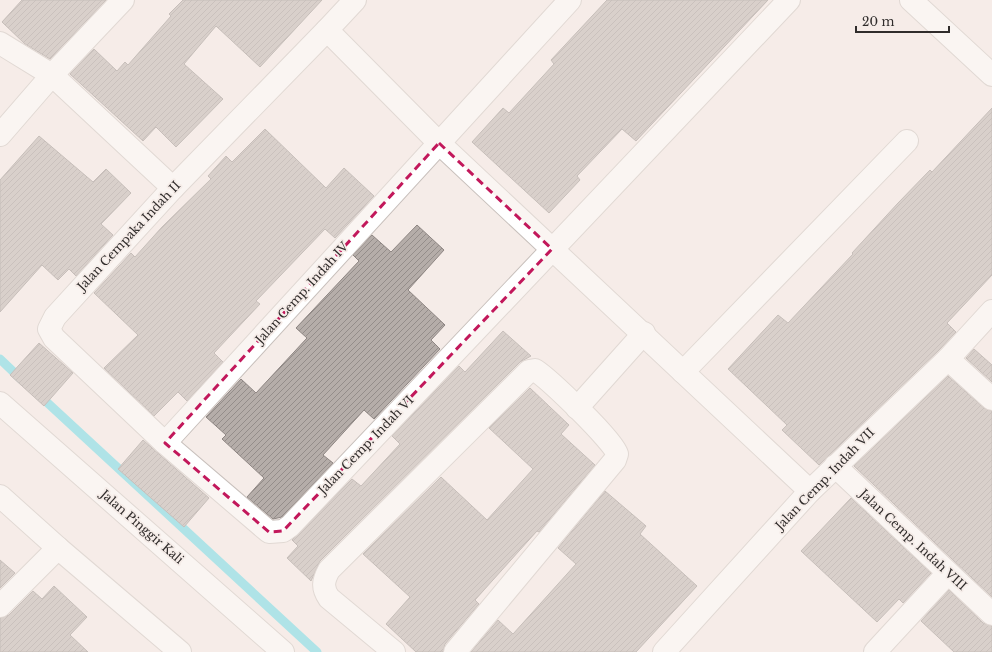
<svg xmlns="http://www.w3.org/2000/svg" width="992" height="652" font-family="'Libre Baskerville',serif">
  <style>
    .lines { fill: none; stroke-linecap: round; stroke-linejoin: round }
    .stream { stroke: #59d8e7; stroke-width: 9 }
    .building { fill: url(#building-hatch); stroke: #8e8683 }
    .minor-casing { stroke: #c8c0bc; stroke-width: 24 }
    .minor { stroke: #fff; stroke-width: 22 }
    .marked { fill: none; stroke: #c2185b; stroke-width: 3; stroke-dasharray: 8 5; stroke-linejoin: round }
    .labels { text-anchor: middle; stroke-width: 3.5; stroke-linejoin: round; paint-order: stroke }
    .street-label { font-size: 12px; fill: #302c2b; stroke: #f5ece8 }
  </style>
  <defs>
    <pattern id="building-hatch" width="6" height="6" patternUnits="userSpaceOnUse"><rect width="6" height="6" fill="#b5ada9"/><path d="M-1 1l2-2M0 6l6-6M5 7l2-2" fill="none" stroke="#948d8a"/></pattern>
  </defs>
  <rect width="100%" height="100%" fill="#f5ece8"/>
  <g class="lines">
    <g class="stream">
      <path d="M0 359 22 380"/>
      <path d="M39 395 317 652"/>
    </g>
  </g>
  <g class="building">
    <path d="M22 0H106L50 59 25 44 2 22Z"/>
    <path d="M183 0H322L260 67 216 26 184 64 223 99 176 147 156 127 143 141 70 74 94 49 117 71 125 62 128 65 171 16 169 14Z"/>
    <path d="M607 0H768L636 141 622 129 577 176 580 180 549 213 472 142 503 108 509 113 554 64 551 60Z"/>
    <path d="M992 108V275L947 323 956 332 939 350 819 465 782 430 787 425 728 369 778 315 788 323 853 254 852 253 898 203 930 170 932 172Z"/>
    <path d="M265 129 326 188 344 168 374 196 335 238 325 229 256 301 260 304 214 353 223 362 187 401 178 392 154 416 104 368 138 335 94 293 131 253 135 257 162 227 211 179 208 176 226 156 232 162Z"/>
    <path d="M39 136 93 182 106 169 131 193 101 224 113 235 76 276 69 269 58 280 42 265 0 312V180Z"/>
    <path d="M417 225 444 250 408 290 445 325 431 340 440 349 374 419 364 410 323 455 333 463 282 517 273 519 247 497 264 478 222 439 226 435 206 417 241 379 256 393 307 338 296 328 359 261 353 255 372 235 391 252Z"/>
    <path d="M503 331 531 356 520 362 320 561 311 581 287 558 298 546 292 540 352 479 361 486 400 444 392 436 459 366 465 372Z"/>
    <path d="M39 343 73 373 44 406 10 375Z"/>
    <path d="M974 349 992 365V382L966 358Z"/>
    <path d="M948 376 984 408 992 411V597L854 466Z"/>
    <path d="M530 388 569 425 561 434 595 465 539 532 537 531 475 600 479 604 445 644 443 652H416L386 624 410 597 363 554 441 477 487 520 533 469 489 428Z"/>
    <path d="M143 440 209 498 184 527 118 469Z"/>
    <path d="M605 491 646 526 640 534 697 586 636 652H471L498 620 513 634 576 564 558 548Z"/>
    <path d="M851 498 931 573 903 603 899 599 877 622 801 551Z"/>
    <path d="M0 560 15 573 0 588Z"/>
    <path d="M54 586 87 617 70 635 88 652H0V618L9 615 33 591 42 599Z"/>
    <path d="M949 590 983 623 992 626V652H954L921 621Z"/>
  </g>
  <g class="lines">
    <g class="minor-casing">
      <g id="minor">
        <path d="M355 0 327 30 439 143 810 491"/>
        <path d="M911 0 992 75"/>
        <path d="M327 30 173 188 55 317 49 329 54 338 165 443 269 532 283 531 290 526 789 0"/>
        <path d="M0 43 52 75 173 188"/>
        <path d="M0 135 52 75 123 0"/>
        <path d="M948 359 992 399"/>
        <path d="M683 372 907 141"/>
        <path d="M0 403 283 652"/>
        <path d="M577 408 644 333"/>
        <path d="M165 443 570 0"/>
        <path d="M835 466 992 614"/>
        <path d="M0 496 58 548 180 652"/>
        <path d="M0 606 58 548"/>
        <path d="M394 652 329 598C322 588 323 581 329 570L529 371 535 370C549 379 614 441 617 454L615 460 455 652"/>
        <path d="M664 652 810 491 948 359 992 311"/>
        <path d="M875 652 948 573"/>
      </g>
    </g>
    <use href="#minor" class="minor"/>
  </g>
  <path d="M0 0H992V652H0ZM439 143 552 249 283 531 269 532 165 443Z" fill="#f5ece8" fill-opacity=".55" fill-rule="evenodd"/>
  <path class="marked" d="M439 143 552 249 283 531 269 532 165 443Z"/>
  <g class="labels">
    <g class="street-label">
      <text transform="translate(129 236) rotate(-47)" y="4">Jalan Cempaka Indah II</text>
      <text transform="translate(302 293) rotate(-48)" y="4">Jalan Cemp. Indah IV</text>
      <text transform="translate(366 445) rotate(-46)" y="4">Jalan Cemp. Indah VI</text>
      <text transform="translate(825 479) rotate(-46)" y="4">Jalan Cemp. Indah VII</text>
      <text transform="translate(142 527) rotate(41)" y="4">Jalan Pinggir Kali</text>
      <text transform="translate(913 540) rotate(43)" y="4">Jalan Cemp. Indah VIII</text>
    </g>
  </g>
  <path d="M856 26v6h93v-6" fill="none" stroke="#302c2b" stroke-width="2"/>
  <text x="862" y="26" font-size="12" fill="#302c2b" stroke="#f5ece8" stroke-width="3" paint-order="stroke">20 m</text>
</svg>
